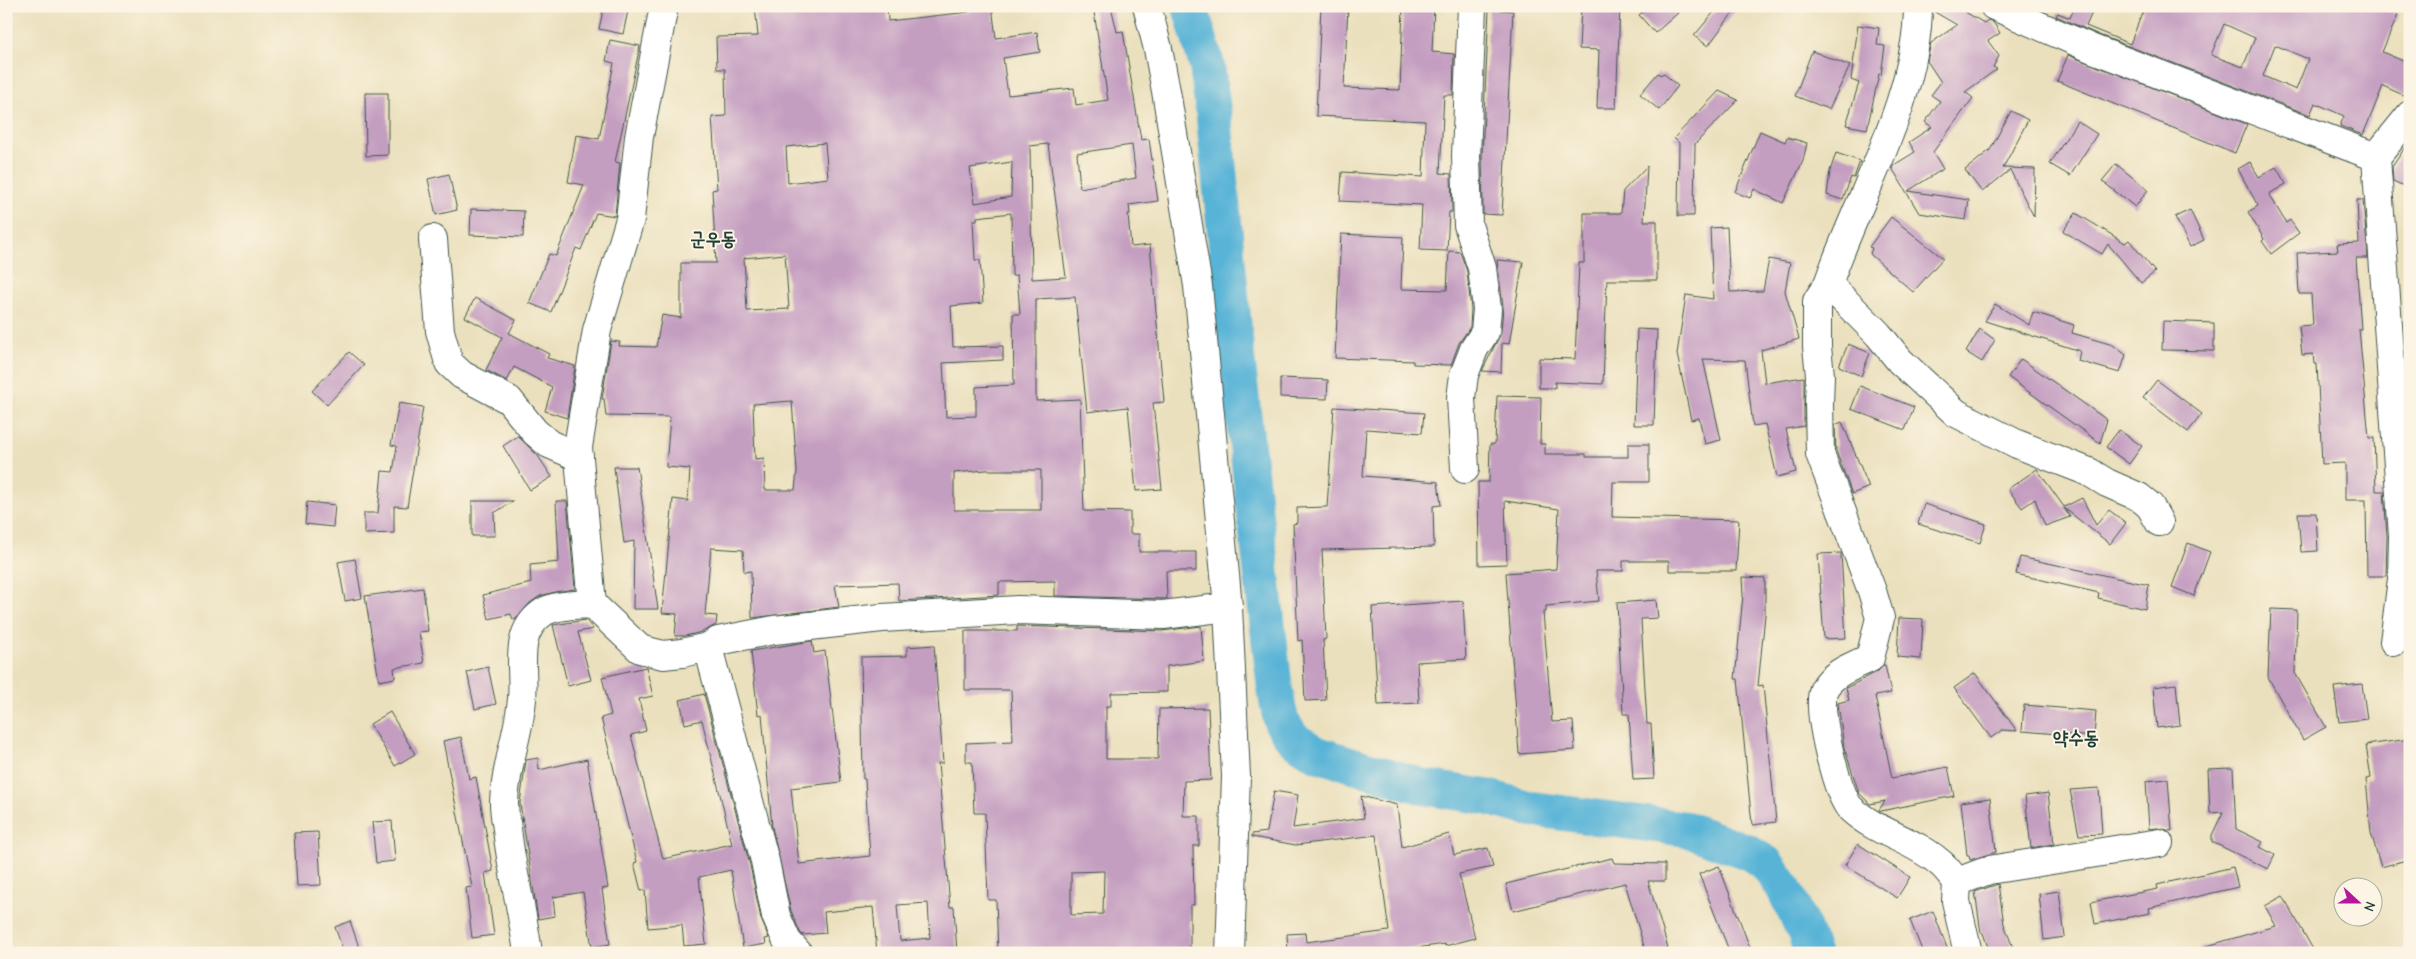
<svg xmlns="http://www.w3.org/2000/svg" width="2416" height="959" font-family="'Comic Neue','Poor Story',sans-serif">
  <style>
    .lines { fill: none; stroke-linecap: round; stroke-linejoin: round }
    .river { stroke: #59b4d7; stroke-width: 36 }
    .building { fill: #c49ec1; fill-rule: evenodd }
    .minor-casing { stroke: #3e5549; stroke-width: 30 }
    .minor { stroke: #fff; stroke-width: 28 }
    .labels { text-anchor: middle; stroke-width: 4; stroke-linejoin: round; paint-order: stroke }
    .quarter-label { font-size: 19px; font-weight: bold; fill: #1f3d34; stroke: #fcf5e5 }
  </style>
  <rect width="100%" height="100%" fill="#fcf5e5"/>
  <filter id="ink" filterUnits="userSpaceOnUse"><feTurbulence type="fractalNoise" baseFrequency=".02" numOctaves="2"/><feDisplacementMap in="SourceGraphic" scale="10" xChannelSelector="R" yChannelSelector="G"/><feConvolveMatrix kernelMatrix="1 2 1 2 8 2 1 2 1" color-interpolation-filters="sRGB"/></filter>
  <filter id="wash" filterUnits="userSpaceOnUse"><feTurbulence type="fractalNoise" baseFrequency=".0096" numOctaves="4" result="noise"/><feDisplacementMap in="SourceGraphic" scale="20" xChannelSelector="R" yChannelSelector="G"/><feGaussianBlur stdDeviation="1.12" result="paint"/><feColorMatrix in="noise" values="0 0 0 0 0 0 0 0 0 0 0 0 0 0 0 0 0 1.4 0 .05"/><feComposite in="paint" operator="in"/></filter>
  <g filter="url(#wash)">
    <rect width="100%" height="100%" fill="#ebe0bd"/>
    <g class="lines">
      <path class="river" d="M1190 6 1207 66 1214 118 1236 349 1275 690 1281 721 1293 739 1317 754 1424 787 1486 797 1532 809 1686 829 1748 852 1766 863 1783 887 1804 930 1812 953"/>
    </g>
    <g id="blocks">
      <g class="building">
        <path d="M604 6H629L623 34 599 29Z"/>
        <path d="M755 6H887L888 21 969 12 968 6H992L996 38 1037 32 1040 52 1003 58 1008 95 1074 88 1076 105 1108 100 1093 6H1111L1117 32 1123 31 1141 140 1149 139 1158 201 1129 205 1130 214H1128L1131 247 1150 245 1164 402 1153 403 1162 489 1136 491 1128 407 1087 412 1075 297 1036 299V401L1080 399 1084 511 1130 512V534H1139V552H1196V571H1166L1167 599 1055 596V581L999 582V595L899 601 898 583 835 585 839 607 752 618 751 571 744 572 743 550 711 548 705 615 717 616 716 625 702 632 685 636H675L677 614 662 613 673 499 688 501 690 469 666 467 670 417 606 416 604 399H602L611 341 620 342 619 346 656 347 662 315 681 318V263H716L712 190 717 189 712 117 726 116 725 69H717L716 37 758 36ZM825 143 828 178 788 183 786 147ZM1048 144 1066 277 1032 279 1030 146ZM1132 145 1136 178 1080 188 1077 153ZM1012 162 1011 197 975 203 970 168ZM1011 213 1012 276 1017 275 1020 314H1013L1014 385 976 387V416L946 417 943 363 1003 360V346L953 347 951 306 983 303 980 260H975L973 220H977V217ZM785 254 789 309 747 311 744 258ZM792 401 797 471 795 490H765L764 458 755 459 753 404ZM986 470H1041V510H954V473Z"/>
        <path d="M1321 6H1348L1344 88 1400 90 1403 6H1434L1432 52 1454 54 1453 95H1444L1440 173 1451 174 1452 212H1449L1447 251 1420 250 1422 205 1340 201 1342 172 1423 177 1425 121 1316 116Z"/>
        <path d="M1581 6H1620L1616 108H1597L1599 50 1579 49Z"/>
        <path d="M1649 6H1686L1655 33 1639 15Z"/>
        <path d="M1719 6H1738L1708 46 1694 36Z"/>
        <path d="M1933 6H1955L1984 23 1988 20 1993 22 2000 33 1988 41 1999 56 1993 67 1997 69 1965 92 1973 98 1933 152 1943 169 1908 191 1969 200 1966 220 1919 213 1892 168 1894 165 1915 152 1909 142 1932 127 1925 122 1940 101 1931 95 1941 82 1927 61 1931 43 1957 25 1933 11Z"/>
        <path d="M2075 6H2095L2086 26 2130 44 2145 6H2379L2398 15 2382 52 2410 64V98L2383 86 2363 135 2340 126 2344 116 2315 103 2310 115 2099 35 2056 16 2058 13 2070 18ZM2224 24 2255 38 2243 67 2211 55ZM2275 45 2308 59 2296 90 2263 76Z"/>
        <path d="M1489 9 1513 11 1502 215 1483 214 1482 156Z"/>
        <path d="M1858 25 1879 28 1877 45 1885 46 1881 75 1879 74 1867 129 1846 125 1859 83 1851 80Z"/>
        <path d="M610 40 640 46 615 162 620 163 615 216 596 213 581 250 576 248 551 312 529 303 549 254 556 256 584 185 568 182 576 135 599 139 614 63 606 61Z"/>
        <path d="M1812 51 1850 66 1829 109 1795 96Z"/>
        <path d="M2068 55 2247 124 2235 153 2057 81Z"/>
        <path d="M1658 73 1661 75 1663 73 1678 86 1659 110 1640 94Z"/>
        <path d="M1719 91 1738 100 1695 144 1694 216H1678L1679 143 1674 138Z"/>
        <path d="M365 93H388V155L366 156Z"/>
        <path d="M2011 111 2028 120 2003 168 2035 169 2034 217 2010 170 1982 192 1965 170 1990 150Z"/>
        <path d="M2077 121 2097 134 2070 176 2050 164Z"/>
        <path d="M1760 131 1785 142 1787 137 1807 143 1803 161 1783 203 1754 189 1750 198 1735 192Z"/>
        <path d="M2410 140V189L2393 181 2392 167Z"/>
        <path d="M1836 153 1860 161 1854 178 1851 177 1843 200 1827 195 1830 171Z"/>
        <path d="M2250 162 2259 177 2276 167 2286 184 2269 194 2286 223 2290 220 2299 233 2271 254 2262 241 2264 239 2248 212 2258 206 2238 169Z"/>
        <path d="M2116 164 2148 190 2135 207 2102 181Z"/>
        <path d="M1647 166 1644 221H1657V280H1607L1603 384 1555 382V388H1539V358L1575 359 1579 263H1584V213H1621L1623 191Z"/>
        <path d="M449 174 457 210 436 215 428 179Z"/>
        <path d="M2357 200H2363L2368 258H2356L2361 329H2359L2369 438H2374L2376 491H2384L2387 536 2386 576H2367L2366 500H2345V463L2322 464 2317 364H2314L2313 354 2302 355 2299 326 2313 325 2311 294H2299L2297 253 2338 251 2337 244 2359 243Z"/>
        <path d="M471 209 524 211 523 237 470 235Z"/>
        <path d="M2190 210 2204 240 2190 247 2175 217Z"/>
        <path d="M2076 213 2125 243 2129 240 2155 272 2141 283 2108 244 2102 254 2063 231Z"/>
        <path d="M1891 217 1943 258 1913 292 1870 254 1872 248 1869 247Z"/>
        <path d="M1727 227 1730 292 1763 291 1769 259 1790 263 1785 291 1799 339 1761 350 1765 383 1804 377V426L1786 429 1796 472 1777 477 1765 424 1753 426 1745 360 1703 359 1721 440 1705 444 1699 418 1691 420 1677 354 1686 295 1713 299 1710 228Z"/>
        <path d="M1341 234 1403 237 1401 289 1447 290 1449 251 1460 252 1467 271 1471 309 1470 327 1459 343 1451 365 1413 364V361L1335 358Z"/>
        <path d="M1497 260 1523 262 1509 344 1502 343 1501 372 1482 371 1501 333 1503 307Z"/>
        <path d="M475 298 516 320 509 333 549 354 547 358 575 366 567 418 545 411 552 387 514 367 507 381 486 370 502 337 465 317Z"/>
        <path d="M1995 304 2029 325 2033 312 2074 325 2072 333 2113 345 2126 355 2120 373 2078 361 2080 351 1985 321Z"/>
        <path d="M2163 321 2214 323V351L2162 350Z"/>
        <path d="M1637 329 1657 330 1654 425H1634Z"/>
        <path d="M1980 329 1995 340 1982 362 1966 352Z"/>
        <path d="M1848 344 1870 353 1861 376 1839 366Z"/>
        <path d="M349 352 364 365 327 405 312 391Z"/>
        <path d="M2021 359 2107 420 2100 443 2008 377Z"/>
        <path d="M1280 378 1328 380 1327 399 1280 397Z"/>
        <path d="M2157 380 2202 414 2188 432 2143 398Z"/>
        <path d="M1860 386 1914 407 1905 430 1851 409Z"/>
        <path d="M1497 396 1541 397 1540 444H1545V454H1586V457H1628V444H1649V482H1613L1612 517 1739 520 1736 571H1669V561H1623V571H1596L1599 601 1546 606V612H1543L1552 722 1573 721 1575 750 1519 754 1506 573 1556 569 1559 509 1505 501 1507 564 1479 565 1478 482H1489L1490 444H1495Z"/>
        <path d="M399 403 423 407 407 507 394 506V533L364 534V513H378L382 471 393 472 397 446 391 445Z"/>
        <path d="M1334 407 1424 413 1422 433 1366 429 1363 476 1438 482 1441 505 1433 506 1434 547 1322 550 1326 639 1323 640 1326 700 1305 701 1302 640 1298 641 1293 524 1297 523V508L1327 507Z"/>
        <path d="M1842 422 1869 487 1852 494 1836 451 1835 425Z"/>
        <path d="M2119 430 2142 446 2129 464 2106 447Z"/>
        <path d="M518 436 538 456 552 477 530 490 503 446Z"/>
        <path d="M614 467H637L658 609H633L634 541 624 543Z"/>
        <path d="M2037 469 2064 507 2082 498 2096 525 2109 510 2126 523 2110 544 2064 508 2070 517 2045 526 2035 499 2022 508 2008 489Z"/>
        <path d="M472 501H514L494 513 495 536H472Z"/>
        <path d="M556 501H567L575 589 555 592 540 596 530 603 516 619 513 620 511 614 489 619 483 595 531 583 530 565 559 562Z"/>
        <path d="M307 502 335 505 333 527 305 524Z"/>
        <path d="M1924 504 1986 524 1980 543 1918 524Z"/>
        <path d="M2298 513H2316L2318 551 2301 552Z"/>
        <path d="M2188 543 2210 552 2194 596 2172 587Z"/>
        <path d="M1841 553 1846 638 1824 639 1818 554Z"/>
        <path d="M2020 557 2149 585 2145 609 2098 598 2099 593 2016 574Z"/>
        <path d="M355 559 362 598 345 601 338 562Z"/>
        <path d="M1742 577 1765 578V615L1758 686 1763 685 1776 822 1752 825 1738 679H1735L1743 595Z"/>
        <path d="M423 588 428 631 419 632 424 663 394 668 395 678 379 681 365 596Z"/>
        <path d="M1656 600 1658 618 1641 619 1647 724H1651L1654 779 1633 780 1629 714H1623L1617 603Z"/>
        <path d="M1463 601 1466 659 1417 662 1419 703 1378 705 1372 607Z"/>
        <path d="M2271 609 2297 610 2295 673 2326 727 2303 740 2268 677Z"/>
        <path d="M1899 618 1923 619 1921 659 1897 657Z"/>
        <path d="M586 620 593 629 578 632 591 680 568 686 553 625Z"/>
        <path d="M1017 626 1162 631 1201 626 1204 661 1167 666V692L1111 693V706H1106V759H1158L1159 709 1208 708 1211 780 1184 781 1183 816H1199V846H1193L1194 905H1190V953H998L996 900H988L985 813H974L972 762H966V743L1013 741 1011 690H965V631H1017ZM1104 871 1103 914 1071 915V872Z"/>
        <path d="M812 641 814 653 825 651 841 782 791 788 799 864 870 856 865 779H863L861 657 907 656V647L934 645 943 763H938L950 907H954L957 953H877L873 907 824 912 826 933 803 935 800 932 791 911 772 827 762 714 758 715 751 651ZM928 903 930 938 900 941 897 905Z"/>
        <path d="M1884 665H1885L1891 693 1875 696 1892 778 1948 767 1954 796 1881 811 1879 810 1885 801 1870 804 1859 793 1844 747 1838 703 1849 700 1846 688 1877 672Z"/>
        <path d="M488 667 496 704 475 709 467 672Z"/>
        <path d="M646 667 653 696 639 699 646 731 631 735 663 859 732 844 702 720 685 724 680 700 704 694 750 865 761 919 769 938 765 939 766 944 743 948 731 870 699 877 706 944 684 946 682 925 648 928 645 890 641 891 634 863 637 862 601 718 611 715 602 677Z"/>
        <path d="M1975 673 2017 731 2002 730 1991 738 1954 688Z"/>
        <path d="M2176 684 2180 725 2157 728 2153 687Z"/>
        <path d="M2362 684 2367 719 2339 722 2334 687Z"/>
        <path d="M2024 705 2096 711 2094 737 2022 731Z"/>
        <path d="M390 712 415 754 395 766 370 724Z"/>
        <path d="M461 737 469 779 476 777 493 871 485 873 494 935 472 938 466 888 472 887 443 741Z"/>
        <path d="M2410 739V859L2381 867 2371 833 2366 779 2371 778 2366 745Z"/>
        <path d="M538 758 539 770 587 759 608 888 602 889 610 944 592 947 583 892 553 897 555 916 538 919 520 803 526 760Z"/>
        <path d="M2233 768 2236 829 2263 842 2260 847 2275 855 2268 869 2212 842V835L2223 812 2210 813 2208 769Z"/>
        <path d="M2168 779 2172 831 2157 828 2149 829 2146 781Z"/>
        <path d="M2099 788 2102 834 2079 835 2070 790Z"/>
        <path d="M1274 791 1298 795 1293 828 1364 818 1361 796 1397 805 1402 847 1449 834 1454 855 1488 848 1493 867 1459 874 1475 938 1445 946V944L1381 953H1288L1287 934 1305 933 1306 942 1389 931 1376 835 1296 845 1252 837V834L1267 832Z"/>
        <path d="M2048 793 2054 844 2031 848 2025 796Z"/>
        <path d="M1990 798 1996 852 1970 860 1969 855H1967L1961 802Z"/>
        <path d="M392 821 395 861 376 863 372 822Z"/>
        <path d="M318 832 321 885 297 886 294 833Z"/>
        <path d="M1858 844 1910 877 1897 898 1845 865Z"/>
        <path d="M1612 858 1614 863 1665 864V881H1648L1668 948 1646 953 1625 883 1513 911 1506 884Z"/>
        <path d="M1719 866 1752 953H1730L1699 874Z"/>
        <path d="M2233 867 2238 887 2149 908 2150 913 2095 924 2091 902 2158 889 2157 885Z"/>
        <path d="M1998 884 2004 924 2015 953H1990L1983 933H1981L1975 892Z"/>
        <path d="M2059 891 2065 937 2044 940 2039 894Z"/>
        <path d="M2283 896 2315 953H2200V948L2276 926 2265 906Z"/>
        <path d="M1933 911 1949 953H1923L1910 920Z"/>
        <path d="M350 921 361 953H344L335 927Z"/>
      </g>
    </g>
  </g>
  <g filter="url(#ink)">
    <use href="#blocks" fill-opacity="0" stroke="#3e5549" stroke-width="1"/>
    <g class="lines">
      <g class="minor-casing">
        <g id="minor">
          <path d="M1147 6 1158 49 1166 91 1198 286 1228 607 1236 776 1230 953"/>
          <path d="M1918 6C1918 98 1858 197 1828 284L1817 301V347L1820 375 1819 404 1820 454 1872 591 1880 618 1870 658C1854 666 1833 672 1824 689 1815 706 1837 796 1851 809 1877 833 1914 840 1939 862 1946 867 1951 875 1957 882L1956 901 1968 953"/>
          <path d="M1994 6 2093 49 2376 157"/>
          <path d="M433 239 440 331 449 363 462 375 509 400 535 432 549 444 579 457"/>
          <path d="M1828 284 1878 334 1900 361 1956 413 2017 444 2089 472 2107 483 2139 497 2150 506 2159 522"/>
          <path d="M1465 469 1461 398 1464 375 1474 349 1485 332 1487 309 1482 268 1468 225 1466 156 1472 6"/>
          <path d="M592 604 578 447 597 330 630 219 639 137 664 6"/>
          <path d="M2394 642 2402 579 2403 536 2376 157 2410 115"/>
          <path d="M708 647 765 861 776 916 787 941 798 953"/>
          <path d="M1957 882 1989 870 2159 843"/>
          <path d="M528 953C523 914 513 876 508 837 507 826 504 814 504 803 505 767 519 734 522 699 525 669 513 635 541 614 553 604 577 605 592 604L640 649 663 655 682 653 708 647 718 641 774 630 882 618 1018 610 1163 615 1228 607"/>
        </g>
      </g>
      <use href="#minor" class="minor"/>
    </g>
  </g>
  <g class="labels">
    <g class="quarter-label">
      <text x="713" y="245">군우동</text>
      <text x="2076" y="744">약수동</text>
    </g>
  </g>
  <rect width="2416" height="959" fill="none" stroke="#fcf5e5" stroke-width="25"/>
  <g transform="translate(2358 902) rotate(111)"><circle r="24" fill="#fcf5e5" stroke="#a4ab9e"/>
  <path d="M0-4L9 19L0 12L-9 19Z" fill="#b5179e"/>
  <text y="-8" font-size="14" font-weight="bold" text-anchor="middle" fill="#1f3d34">N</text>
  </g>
</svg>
